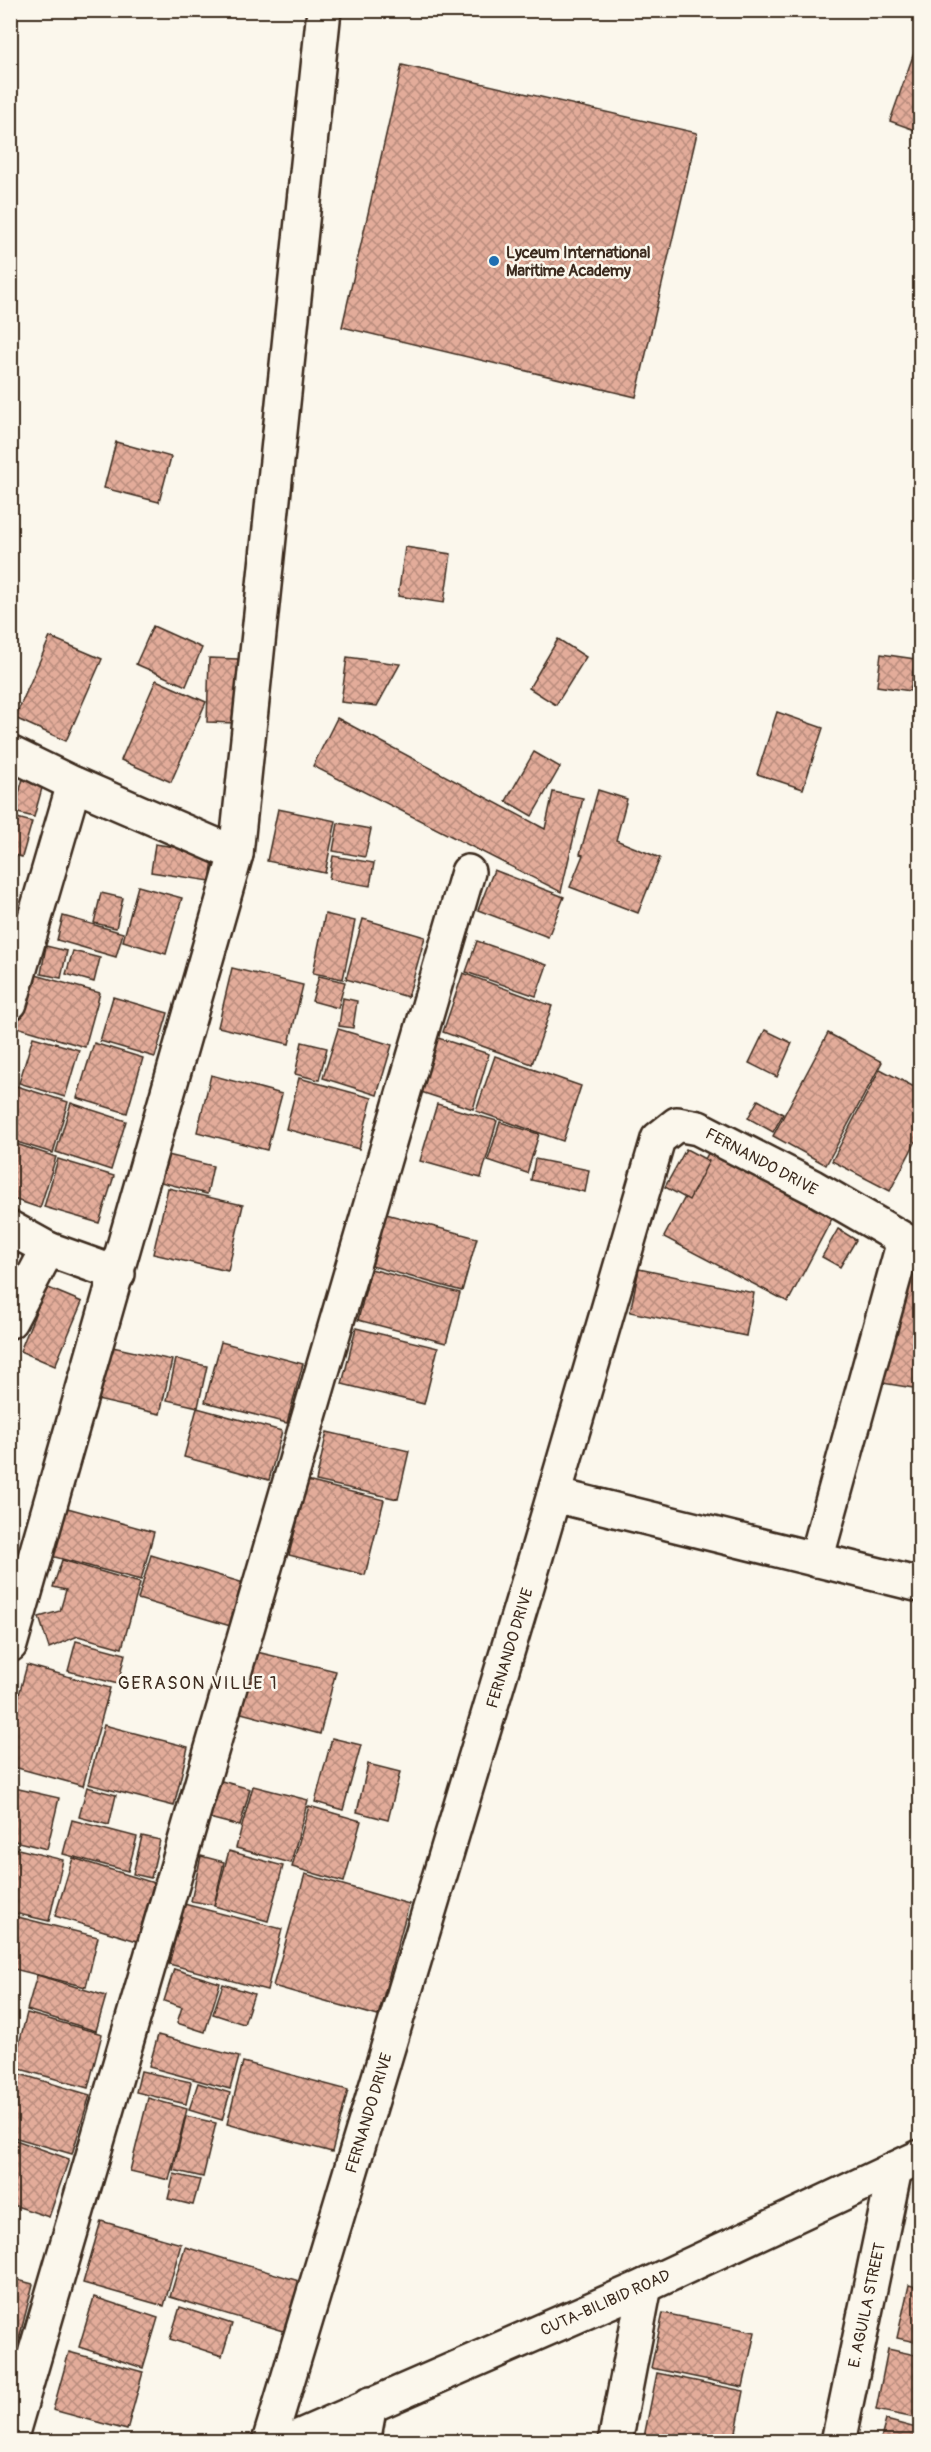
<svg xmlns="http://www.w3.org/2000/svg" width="931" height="2452" font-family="Pangolin,sans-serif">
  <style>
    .building { fill: url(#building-cross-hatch); stroke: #3b2a1e; stroke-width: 1.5 }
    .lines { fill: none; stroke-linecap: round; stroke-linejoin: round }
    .minor-casing { stroke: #3b2a1e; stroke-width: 38 }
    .minor { stroke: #fbf7ec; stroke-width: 33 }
    .poi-dot { fill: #1f6fb2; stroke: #fbf7ec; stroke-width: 2 }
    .labels { text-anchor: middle; stroke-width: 5; stroke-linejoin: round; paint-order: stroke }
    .poi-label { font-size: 16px; font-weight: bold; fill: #3b2a1e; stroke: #fbf7ec; text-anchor: start }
    .street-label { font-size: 16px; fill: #3b2a1e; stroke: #fbf7ec }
    .neighbourhood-label { font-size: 18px; letter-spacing: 1.5px; fill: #3b2a1e; stroke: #fbf7ec }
  </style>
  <defs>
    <pattern id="building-cross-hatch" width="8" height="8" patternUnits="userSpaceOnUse" patternTransform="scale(1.5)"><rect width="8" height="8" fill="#e3ac9a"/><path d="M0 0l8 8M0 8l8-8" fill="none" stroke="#b98c7d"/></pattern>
  </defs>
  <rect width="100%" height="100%" fill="#fbf7ec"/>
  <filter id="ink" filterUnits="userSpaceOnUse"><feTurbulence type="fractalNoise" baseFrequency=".0167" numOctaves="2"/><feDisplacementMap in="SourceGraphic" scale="12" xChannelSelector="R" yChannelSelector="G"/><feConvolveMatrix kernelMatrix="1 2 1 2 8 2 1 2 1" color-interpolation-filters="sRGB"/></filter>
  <g filter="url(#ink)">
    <g class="building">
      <path d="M920 36V132L890 121Z"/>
      <path d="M402 65 697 133 636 397 342 327Z"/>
      <path d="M116 442 171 457 159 502 104 488Z"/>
      <path d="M405 547 451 554 444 603 398 596Z"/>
      <path d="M153 626 202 648 186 686 136 664Z"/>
      <path d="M50 637 102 659 66 741 15 718Z"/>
      <path d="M558 639 586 657 556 705 529 688Z"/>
      <path d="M881 654 915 659 910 691 877 686Z"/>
      <path d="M347 657 400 664 377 706 341 702Z"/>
      <path d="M209 658 238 659 235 723 207 722Z"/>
      <path d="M156 680 206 702 171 782 121 760Z"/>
      <path d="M777 712 823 728 803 789 757 774Z"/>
      <path d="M337 718 545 829 553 792 583 798 561 892 313 766Z"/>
      <path d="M534 752 560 767 532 816 506 801Z"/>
      <path d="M25 771 45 777 34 817 14 812Z"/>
      <path d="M598 790 627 799 616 840 660 858 638 913 570 887 583 855 580 854Z"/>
      <path d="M278 809 336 821 325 873 267 861Z"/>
      <path d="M10 816 32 822 22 857 10 854Z"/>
      <path d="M338 823 371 829 365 857 333 851Z"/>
      <path d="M155 844 214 853 210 881 151 872Z"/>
      <path d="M333 856 374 863 370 886 329 879Z"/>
      <path d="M494 870 564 897 548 937 478 910Z"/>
      <path d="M138 886 182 898 166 954 123 941Z"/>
      <path d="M101 893 123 898 116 928 94 923Z"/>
      <path d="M325 914 355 921 343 979 313 973Z"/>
      <path d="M63 916 123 933 116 957 57 940Z"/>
      <path d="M363 919 425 937 408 997 346 979Z"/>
      <path d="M477 941 547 965 536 996 466 972Z"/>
      <path d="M46 946 67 951 61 978 41 974Z"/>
      <path d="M73 951 100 958 94 982 66 974Z"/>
      <path d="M232 968 303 985 289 1044 218 1027Z"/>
      <path d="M463 973 552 1006 532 1064 443 1032Z"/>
      <path d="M32 974 100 993 85 1047 17 1027Z"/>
      <path d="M319 976 345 982 338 1008 312 1001Z"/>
      <path d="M113 997 168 1013 155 1057 100 1041Z"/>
      <path d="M343 998 357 1001 353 1028 339 1026Z"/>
      <path d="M338 1029 392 1045 377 1095 323 1078Z"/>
      <path d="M765 1030 792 1043 777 1077 749 1063Z"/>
      <path d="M828 1033 882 1062 826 1165 773 1136Z"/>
      <path d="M33 1037 79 1050 65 1097 19 1083Z"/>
      <path d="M438 1038 489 1054 473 1109 421 1092Z"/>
      <path d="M302 1042 327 1048 319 1080 295 1074Z"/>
      <path d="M94 1043 143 1058 127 1113 77 1098Z"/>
      <path d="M495 1056 581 1086 563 1141 476 1111Z"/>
      <path d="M880 1069 920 1090V1133L890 1191 832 1161Z"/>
      <path d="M211 1075 282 1094 267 1150 197 1132Z"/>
      <path d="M299 1078 372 1098 359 1149 286 1129Z"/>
      <path d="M10 1084 68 1102 53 1153 10 1140Z"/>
      <path d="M758 1100 783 1114 773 1132 748 1118Z"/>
      <path d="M71 1103 126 1121 111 1170 56 1152Z"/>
      <path d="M437 1104 497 1121 481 1178 420 1161Z"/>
      <path d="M500 1122 539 1134 527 1173 488 1160Z"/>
      <path d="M10 1142 56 1157 40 1208 10 1198Z"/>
      <path d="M713 1144 837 1209 788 1302 664 1237Z"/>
      <path d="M686 1149 709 1161 689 1200 665 1187Z"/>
      <path d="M164 1154 213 1166 207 1194 157 1181Z"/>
      <path d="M58 1159 114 1176 99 1223 44 1207Z"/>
      <path d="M535 1159 589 1170 585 1192 531 1180Z"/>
      <path d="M168 1188 243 1205 228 1271 153 1254Z"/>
      <path d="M386 1214 477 1238 462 1291 372 1266Z"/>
      <path d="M838 1229 856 1240 840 1267 822 1257Z"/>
      <path d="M10 1233 25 1238 10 1277Z"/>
      <path d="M912 1256 920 1261V1389L876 1382Z"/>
      <path d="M371 1269 460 1293 446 1343 358 1320Z"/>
      <path d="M639 1269 754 1293 746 1336 630 1312Z"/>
      <path d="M46 1287 82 1302 55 1366 20 1351Z"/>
      <path d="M356 1328 438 1348 424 1404 342 1384Z"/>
      <path d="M221 1342 303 1364 287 1423 205 1402Z"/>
      <path d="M108 1346 172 1360 160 1414 97 1400Z"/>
      <path d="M176 1359 207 1366 198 1407 167 1400Z"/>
      <path d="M197 1408 282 1431 269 1480 184 1457Z"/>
      <path d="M327 1432 409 1451 398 1499 316 1481Z"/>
      <path d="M307 1481 384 1500 365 1575 289 1555Z"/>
      <path d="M64 1507 154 1532 141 1580 51 1556Z"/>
      <path d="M151 1555 247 1584 234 1627 138 1599Z"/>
      <path d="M62 1560 140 1583 122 1648 78 1636 49 1648 39 1617 60 1611 66 1590 53 1587Z"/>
      <path d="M76 1641 125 1654 118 1684 68 1671Z"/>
      <path d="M257 1652 336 1671 320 1734 241 1713Z"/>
      <path d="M27 1665 110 1688 83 1786 10 1766V1728Z"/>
      <path d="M104 1725 188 1747 174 1806 88 1784Z"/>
      <path d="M332 1738 361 1745 343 1810 315 1802Z"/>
      <path d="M368 1764 400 1772 388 1820 357 1812Z"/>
      <path d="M218 1780 250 1789 240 1826 209 1818Z"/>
      <path d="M253 1786 308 1800 291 1863 236 1848Z"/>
      <path d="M10 1787 59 1798 47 1849 10 1840Z"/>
      <path d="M87 1787 116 1795 109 1825 79 1817Z"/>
      <path d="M309 1806 361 1821 344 1882 292 1867Z"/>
      <path d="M72 1820 137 1837 128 1871 63 1854Z"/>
      <path d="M142 1836 160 1840 151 1878 133 1874Z"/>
      <path d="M10 1847 63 1860 49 1921 10 1912Z"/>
      <path d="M229 1851 283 1866 268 1921 214 1906Z"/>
      <path d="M201 1856 224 1862 214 1905 191 1901Z"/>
      <path d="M73 1858 154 1883 137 1941 55 1916Z"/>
      <path d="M305 1874 409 1904 378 2016 273 1986Z"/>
      <path d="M184 1904 282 1929 267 1990 169 1964Z"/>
      <path d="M10 1915 98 1937 86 1987 10 1968Z"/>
      <path d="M174 1969 220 1983 205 2032 177 2023 182 2007 164 2001Z"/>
      <path d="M37 1975 106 1996 96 2031 27 2010Z"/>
      <path d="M223 1984 254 1994 244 2024 213 2014Z"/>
      <path d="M27 2013 102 2034 88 2088 13 2067Z"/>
      <path d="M158 2035 239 2057 230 2089 149 2067Z"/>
      <path d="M243 2062 348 2090 332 2152 227 2124Z"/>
      <path d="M10 2071 90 2095 72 2154 10 2136Z"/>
      <path d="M141 2071 191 2082 186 2104 136 2092Z"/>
      <path d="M198 2083 230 2093 222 2120 189 2110Z"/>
      <path d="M148 2098 187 2109 169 2180 130 2171Z"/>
      <path d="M186 2116 216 2123 203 2177 173 2170Z"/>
      <path d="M10 2138 69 2159 49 2217 10 2204Z"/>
      <path d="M174 2174 200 2180 193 2205 168 2199Z"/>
      <path d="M101 2221 181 2244 164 2306 83 2283Z"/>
      <path d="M185 2247 299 2281 284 2331 170 2297Z"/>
      <path d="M10 2278 33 2284 17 2347 10 2346Z"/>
      <path d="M909 2285 920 2288V2343L897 2338Z"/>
      <path d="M94 2297 158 2318 143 2368 79 2347Z"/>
      <path d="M180 2307 232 2324 222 2356 170 2339Z"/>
      <path d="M663 2313 755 2332 743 2387 651 2368Z"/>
      <path d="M888 2349 920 2356V2419L876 2410Z"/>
      <path d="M69 2352 143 2372 127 2430 53 2410Z"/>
      <path d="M657 2373 744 2391 734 2442H643Z"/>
      <path d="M886 2420 920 2429V2442H880Z"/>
    </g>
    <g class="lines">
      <g class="minor-casing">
        <g id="minor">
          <path d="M10 753 74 784 236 854"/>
          <path d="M10 1003 74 784"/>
          <path d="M10 1228 48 1249 10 1321"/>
          <path d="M48 1249 118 1274"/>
          <path d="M554 1495 920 1585"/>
          <path d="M816 1560 904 1241"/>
          <path d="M10 1645 236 854 324 10"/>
          <path d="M10 2440 468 872"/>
          <path d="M269 2442 534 1563 658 1139 677 1124 698 1128 813 1187 920 1249"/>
          <path d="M287 2442 645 2286 920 2157"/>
          <path d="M363 2442 370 2404"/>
          <path d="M615 2442 645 2286"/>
          <path d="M838 2442 895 2169"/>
        </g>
      </g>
      <use href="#minor" class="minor"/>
    </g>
  </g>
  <circle class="poi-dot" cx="494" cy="261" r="6"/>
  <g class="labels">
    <g class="poi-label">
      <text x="506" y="258">Lyceum International<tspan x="506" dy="18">Maritime Academy</tspan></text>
    </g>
    <g class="street-label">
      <text transform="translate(762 1161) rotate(28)" y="6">FERNANDO DRIVE</text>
      <text transform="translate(509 1648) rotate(-73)" y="6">FERNANDO DRIVE</text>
      <text transform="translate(368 2113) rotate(-73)" y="6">FERNANDO DRIVE</text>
      <text transform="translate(605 2302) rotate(-24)" y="6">CUTA-BILIBID ROAD</text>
      <text transform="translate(866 2305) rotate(-78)" y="6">E. AGUILA STREET</text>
    </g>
    <g class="neighbourhood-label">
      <text x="198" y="1689">GERASON VILLE 1</text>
    </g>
  </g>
  <rect width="931" height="2452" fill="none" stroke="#fbf7ec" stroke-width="36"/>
  <rect x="18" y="18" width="895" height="2416" fill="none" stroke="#3b2a1e" stroke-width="2" filter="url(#ink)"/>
</svg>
